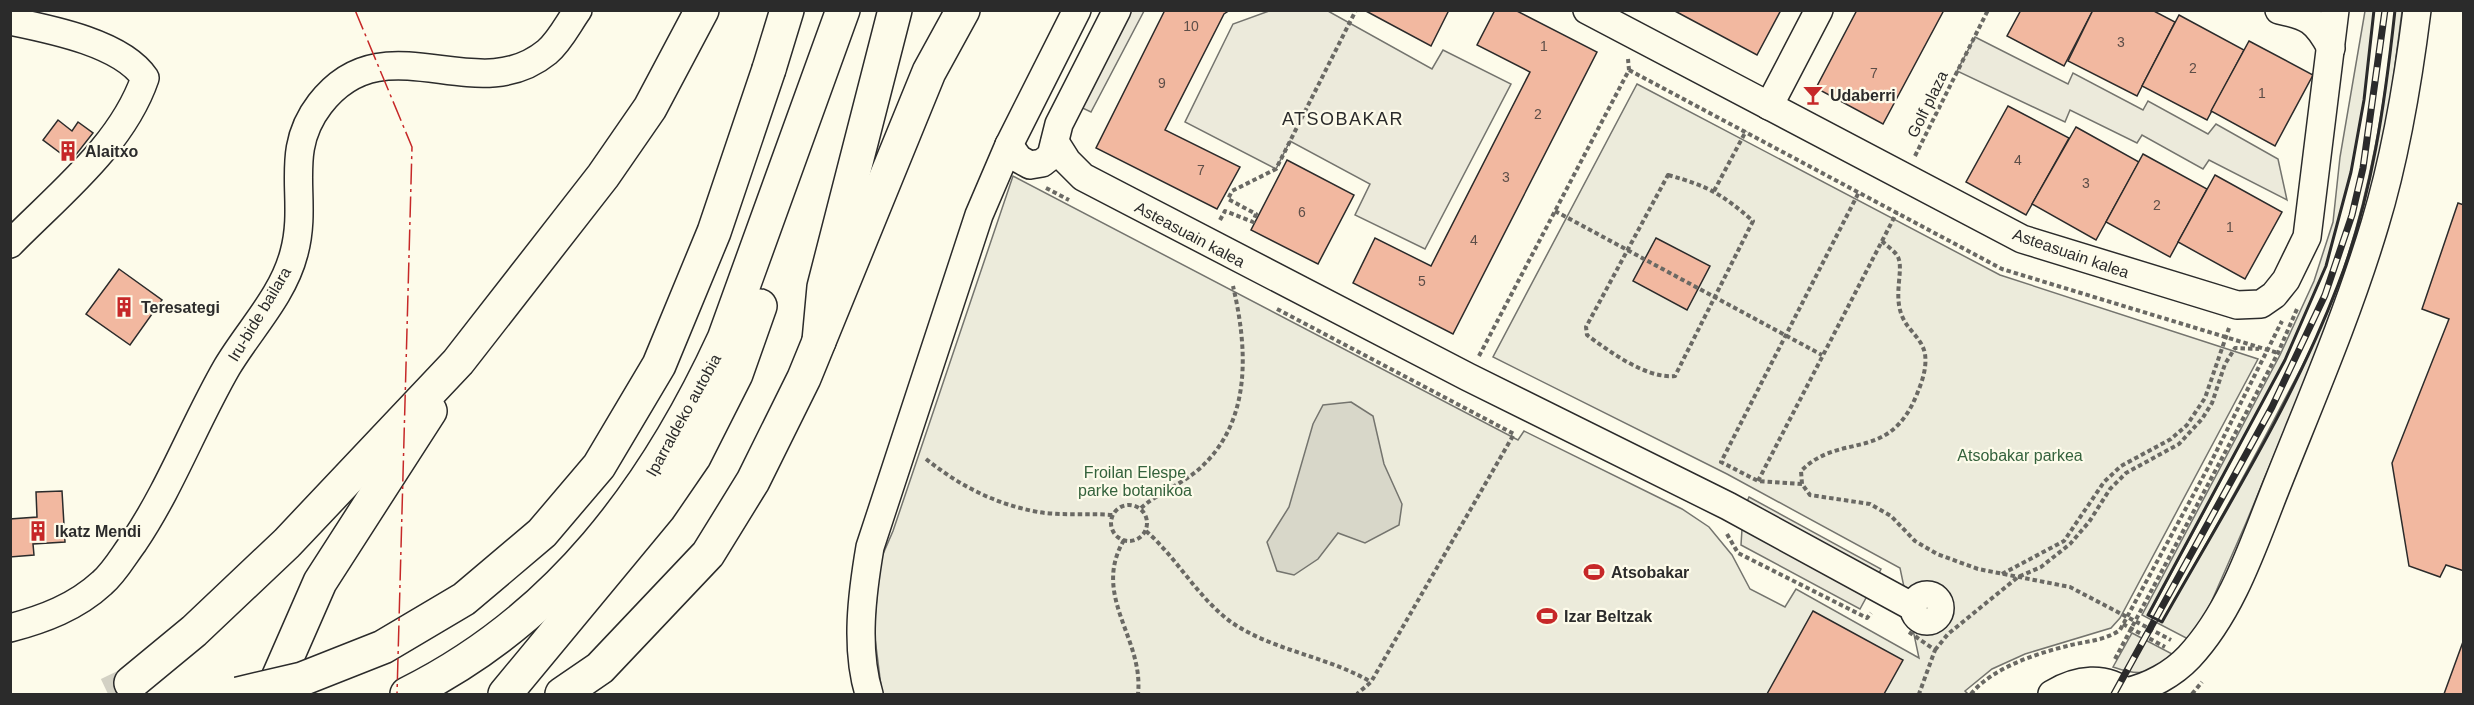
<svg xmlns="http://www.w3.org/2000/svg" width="2474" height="705" font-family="Arial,sans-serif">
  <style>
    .green { fill: #ecebdb; stroke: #74746e; stroke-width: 1.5 }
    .parking { fill: #eceadb; stroke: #74746e; stroke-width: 1.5 }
    .water { fill: #d8d7c9; stroke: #74746e; stroke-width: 1.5 }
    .building { fill: #f2b8a0; stroke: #2b2b2b; stroke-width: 1.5 }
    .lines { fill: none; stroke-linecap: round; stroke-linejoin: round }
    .highway-tunnel { stroke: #d3d1c4; stroke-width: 33; stroke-dasharray: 33 16; stroke-linecap: butt }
    .minor-casing { stroke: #2b2b2b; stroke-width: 30 }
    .major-casing { stroke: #2b2b2b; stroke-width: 36 }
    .highway-casing { stroke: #2b2b2b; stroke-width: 36 }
    .path { stroke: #6a6964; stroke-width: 4; stroke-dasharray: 4.5 3; stroke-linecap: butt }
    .minor { stroke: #fdfbea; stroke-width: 27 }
    .major { stroke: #fdfbea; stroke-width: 33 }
    .highway { stroke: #fdfbea; stroke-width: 33 }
    .rail-casing { stroke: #2b2b2b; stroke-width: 7 }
    .rail { stroke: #fdfbea; stroke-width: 4.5; stroke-dasharray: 14; stroke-linecap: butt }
    .highway-bridge-casing { stroke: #2b2b2b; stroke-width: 36; stroke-linecap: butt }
    .highway-bridge { stroke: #fdfbea; stroke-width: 33 }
    .wall { stroke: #2b2b2b; stroke-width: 3 }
    .power { stroke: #c62828; stroke-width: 1.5; stroke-dasharray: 21 4.5 3 4.5; stroke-linecap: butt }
    .labels { text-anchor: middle; stroke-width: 4.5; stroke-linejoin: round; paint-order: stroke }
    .number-label { font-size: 14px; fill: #5d4e48 }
    .poi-label { font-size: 16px; font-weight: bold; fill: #2b2b2b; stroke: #fdfbea; text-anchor: start }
    .street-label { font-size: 16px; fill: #2b2b2b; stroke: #fdfbea }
    .park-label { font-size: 16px; fill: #34623c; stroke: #fdfbea }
    .neighbourhood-label { font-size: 18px; letter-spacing: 1.5px; fill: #2b2b2b; stroke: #fdfbea }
  </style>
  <rect width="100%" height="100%" fill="#fdfbea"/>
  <g class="green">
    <path d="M2365 11H2374L2364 100 2351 172 2326 266 2285 360 2149 615 2162 622C2202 551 2242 482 2279 410 2301 369 2323 327 2339 282 2370 195 2385 102 2395 11H2402L2389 112 2362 232 2325 332 2246 523 2210 605 2190 640 2142 615 2280 355 2314 281 2333 222 2340 157Z"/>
    <path d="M1637 84 2000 275 2258 359 2120 618 2111 628 2025 654 1992 669 1965 691 1968 694H882L874 630 880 561 893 531 1013 176 1518 440 1524 431 1682 509 1709 527 1732 555 1750 589 1785 607 1796 589 1919 658 1900 568 1727 474 1493 357Z"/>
    <path d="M2132 633 2176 656C2150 672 2144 678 2113 667Z"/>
  </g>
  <g class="parking">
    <path d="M1125 11H1144L1091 112 1076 105Z"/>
    <path d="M1269 11H1328L1432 69 1443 50 1511 84 1425 249 1355 215 1370 184 1290 141 1276 169 1185 122 1233 24Z"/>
    <path d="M1975 37 2068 84 2073 73 2143 110 2148 101 2208 134 2216 124 2278 159 2287 200 2209 160 2203 169 2142 135 2137 143 2070 110 2065 122 1957 71Z"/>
    <path d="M1749 497 1881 569 1878 575 1746 504Z"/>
    <path d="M1742 529 1867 596 1860 609 1741 545Z"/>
  </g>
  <path class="water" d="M1351 402 1373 416 1384 464 1402 504 1399 525 1365 543 1338 533 1318 559 1294 575 1277 571 1267 542 1289 507 1313 424 1323 405Z"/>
  <g class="building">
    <path d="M1165 10H1230L1224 14 1165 130 1240 167 1217 209 1096 148Z"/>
    <path d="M1364 10H1449L1431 46Z"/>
    <path d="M1495 10H1515L1597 52 1453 334 1353 283 1375 238 1431 266 1530 72 1477 45Z"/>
    <path d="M1673 10H1781L1757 55Z"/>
    <path d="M1857 10H1944L1883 124 1816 88Z"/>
    <path d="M2021 10H2093L2064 66 2007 36Z"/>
    <path d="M2093 10H2152L2175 22 2137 96 2068 61Z"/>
    <path d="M2179 15 2244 50 2207 120 2142 86Z"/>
    <path d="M2249 41 2313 75 2275 146 2211 111Z"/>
    <path d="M2008 106 2069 138 2026 215 1966 182Z"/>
    <path d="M58 120 72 131 78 122 93 133 71 161 43 140Z"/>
    <path d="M2076 127 2139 162 2096 240 2032 204Z"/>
    <path d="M2143 154 2207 189 2170 257 2106 222Z"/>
    <path d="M1287 160 1354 195 1318 264 1251 230Z"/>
    <path d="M2215 175 2282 212 2245 279 2178 242Z"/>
    <path d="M2458 203 2464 205V571L2446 565 2440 577 2409 566 2392 463 2449 319 2422 309Z"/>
    <path d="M1656 238 1710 266 1687 310 1633 281Z"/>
    <path d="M119 269 162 300 130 345 86 314Z"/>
    <path d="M62 491 65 542 33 544 34 555 10 557V519L37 517 36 492Z"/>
    <path d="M1813 611 1903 660 1884 694H1767Z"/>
    <path d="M2464 639V694H2444Z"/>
  </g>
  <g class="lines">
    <path class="highway-tunnel" d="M108 694 131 683"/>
    <g class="minor-casing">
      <g id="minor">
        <path d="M1587 10 2022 239 2237 305 2261 304 2274 295 2286 280 2307 237 2335 10"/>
        <path d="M2279 10C2308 16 2316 20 2331 48"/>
        <path d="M10 21C49 29 122 43 145 78 122 145 59 194 10 244"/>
        <path d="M1769 106 1819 10"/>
        <path d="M1055 142 1067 161 1083 177 1468 377 1728 506 1913 607"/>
        <path d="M1009 145 1019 159 1030 165 1042 163 1051 156 1059 124 1117 10"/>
        <circle cx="1927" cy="608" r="13"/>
        <path d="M10 628C44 619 76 607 102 583 115 572 124 555 134 542 171 487 194 424 227 367 249 330 283 296 294 253 309 198 282 153 320 104 385 19 475 111 547 52 560 41 568 24 578 10"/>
        <path d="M2126 692C2149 687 2173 674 2189 657 2234 609 2255 539 2279 480 2313 395 2349 311 2375 224 2396 155 2408 82 2417 10"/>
        <path d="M869 694C855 648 862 594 870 547L979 215 1009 145 1077 10"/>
        <path d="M2052 694C2077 679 2105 675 2128 694"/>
      </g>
    </g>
    <g class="major-casing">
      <path id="major" d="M562 694 600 668 708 554 753 481 804 378 929 72 963 10"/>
    </g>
    <g class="highway-casing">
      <g id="highway">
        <path d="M769 69 787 10"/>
        <path d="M819 341 824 287 895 10"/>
        <path d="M131 683 194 631 287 543 458 362 603 176 650 108 702 10"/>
        <path d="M271 694 320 582 430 411"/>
        <path d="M407 694C558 619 655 489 724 339L843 10"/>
        <path d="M505 694 659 508 694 457 736 374 760 306"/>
      </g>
    </g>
    <g class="path">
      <path d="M1629 70 2002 269 2278 353"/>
      <path d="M1915 156 1988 10"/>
      <path d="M1668 175C1708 186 1722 194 1753 221L1675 376C1646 379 1609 351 1587 335L1586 327Z"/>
      <path d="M1046 188 1069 200"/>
      <path d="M1714 191 1746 131"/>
      <path d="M1555 211 1822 355"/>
      <path d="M1220 220 1225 211 1253 222 1256 214 1228 199 1232 191 1276 169 1356 10"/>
      <path d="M1882 241C1887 246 1895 251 1898 257 1904 270 1893 294 1902 316 1908 331 1922 338 1925 354 1927 368 1922 382 1917 394 1889 464 1840 431 1801 471L1802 484 1810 495 1870 504 1891 516 1915 541 1937 554 1978 569 2070 587 2171 640"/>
      <path d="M1277 309 1514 434 1371 682 1357 694"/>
      <path d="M1479 356 1629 70 1628 59"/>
      <path d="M926 459C960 486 995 504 1038 512 1062 516 1089 513 1113 515"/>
      <path d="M1758 481 1897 212"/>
      <path d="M1802 484 1758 481 1721 462 1859 192"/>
      <circle cx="1129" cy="523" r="18"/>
      <path d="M1141 508C1158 493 1180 485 1198 470 1252 423 1248 350 1233 286"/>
      <path d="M1146 531C1177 558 1198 598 1231 622 1273 651 1327 656 1371 682"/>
      <path d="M1727 534 1738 553 1867 618 1871 613"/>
      <path d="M1124 540C1091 596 1144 638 1138 694"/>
      <path d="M2002 574 2064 541 2104 482 2121 466 2171 439 2187 425 2205 398 2229 328"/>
      <path d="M2123 624 2165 647"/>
      <path d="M1909 632 1935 650 1919 694"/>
      <path d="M1935 650 1948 634 2018 577 2041 567 2070 544 2089 522 2110 489 2126 473 2179 444 2202 419 2212 403 2225 364 2235 348 2259 349"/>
      <path d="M2115 659 2278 353 2297 309"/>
      <path d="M1971 694C1993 667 2038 653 2071 645 2088 641 2106 640 2120 630L2210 464 2282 321"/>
      <path d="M2192 694 2202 682"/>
    </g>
    <use href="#minor" class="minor"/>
    <use href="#major" class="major"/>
    <use href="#highway" class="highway"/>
    <g class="rail-casing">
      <path id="rail" d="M2114 694 2272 407 2325 295 2352 215 2363 168 2385 10"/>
    </g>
    <use href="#rail" class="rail"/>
    <g class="highway-bridge-casing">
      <path id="highway-bridge" d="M238 694 302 679 383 647 464 599 542 533 599 466 659 365 714 232 769 69"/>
    </g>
    <use href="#highway-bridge" class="highway-bridge"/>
    <path class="wall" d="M2374 10 2364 100 2351 172 2326 266 2285 360 2148 615 2162 622C2224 512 2293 403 2338 285 2372 198 2385 103 2395 10"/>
    <path class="power" d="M355 10 412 147 397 694"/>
  </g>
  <defs>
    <g id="bar-bare" transform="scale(1.62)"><path d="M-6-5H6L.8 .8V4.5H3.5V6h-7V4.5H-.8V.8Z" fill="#c62828" stroke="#fdfbea" stroke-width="2.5" paint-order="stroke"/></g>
    <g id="building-bare" transform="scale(1.62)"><path d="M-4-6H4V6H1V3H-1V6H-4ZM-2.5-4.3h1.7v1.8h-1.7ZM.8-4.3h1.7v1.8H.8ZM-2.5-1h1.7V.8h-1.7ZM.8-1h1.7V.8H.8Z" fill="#c62828" stroke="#fdfbea" stroke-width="2.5" paint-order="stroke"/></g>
    <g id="stadium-bare" transform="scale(1.62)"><path d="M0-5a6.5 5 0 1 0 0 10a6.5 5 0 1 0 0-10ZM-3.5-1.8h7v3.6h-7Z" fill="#c62828" stroke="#fdfbea" stroke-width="2.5" paint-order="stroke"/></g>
  </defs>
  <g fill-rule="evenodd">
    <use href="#bar-bare" x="1813" y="95"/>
    <use href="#building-bare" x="68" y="151"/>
    <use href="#building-bare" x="124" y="307"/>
    <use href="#building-bare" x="38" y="531"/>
    <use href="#stadium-bare" x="1594" y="572"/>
    <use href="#stadium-bare" x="1547" y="616"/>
  </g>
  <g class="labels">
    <g class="number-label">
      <text x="1191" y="31">10</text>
      <text x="2121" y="47">3</text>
      <text x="1544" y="51">1</text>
      <text x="2193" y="73">2</text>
      <text x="1874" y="78">7</text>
      <text x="1162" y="88">9</text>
      <text x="2262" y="98">1</text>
      <text x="1538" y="119">2</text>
      <text x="2018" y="165">4</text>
      <text x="1201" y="175">7</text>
      <text x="1506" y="182">3</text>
      <text x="2086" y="188">3</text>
      <text x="2157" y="210">2</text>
      <text x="1302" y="217">6</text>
      <text x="2230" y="232">1</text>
      <text x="1474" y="245">4</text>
      <text x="1422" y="286">5</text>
    </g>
    <g class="poi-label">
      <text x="1830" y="101">Udaberri</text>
      <text x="85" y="157">Alaitxo</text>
      <text x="141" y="313">Teresategi</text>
      <text x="55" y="537">Ikatz Mendi</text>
      <text x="1611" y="578">Atsobakar</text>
      <text x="1564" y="622">Izar Beltzak</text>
    </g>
    <g class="street-label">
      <text transform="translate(1927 104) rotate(-64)" y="6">Golf plaza</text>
      <text transform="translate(1190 234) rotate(28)" y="6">Asteasuain kalea</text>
      <text transform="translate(2071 253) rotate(19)" y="6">Asteasuain kalea</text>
      <text transform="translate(259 314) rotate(-59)" y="6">Iru-bide bailara</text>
      <text transform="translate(683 415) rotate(-61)" y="6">Iparraldeko autobia</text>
    </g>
    <g class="park-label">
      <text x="2020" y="461">Atsobakar parkea</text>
      <text x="1135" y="478">Froilan Elespe<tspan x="1135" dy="18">parke botanikoa</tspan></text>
    </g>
    <g class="neighbourhood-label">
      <text x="1343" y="125">ATSOBAKAR</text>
    </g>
  </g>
  <rect width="2474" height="705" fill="none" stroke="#2b2b2b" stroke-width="24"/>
</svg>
